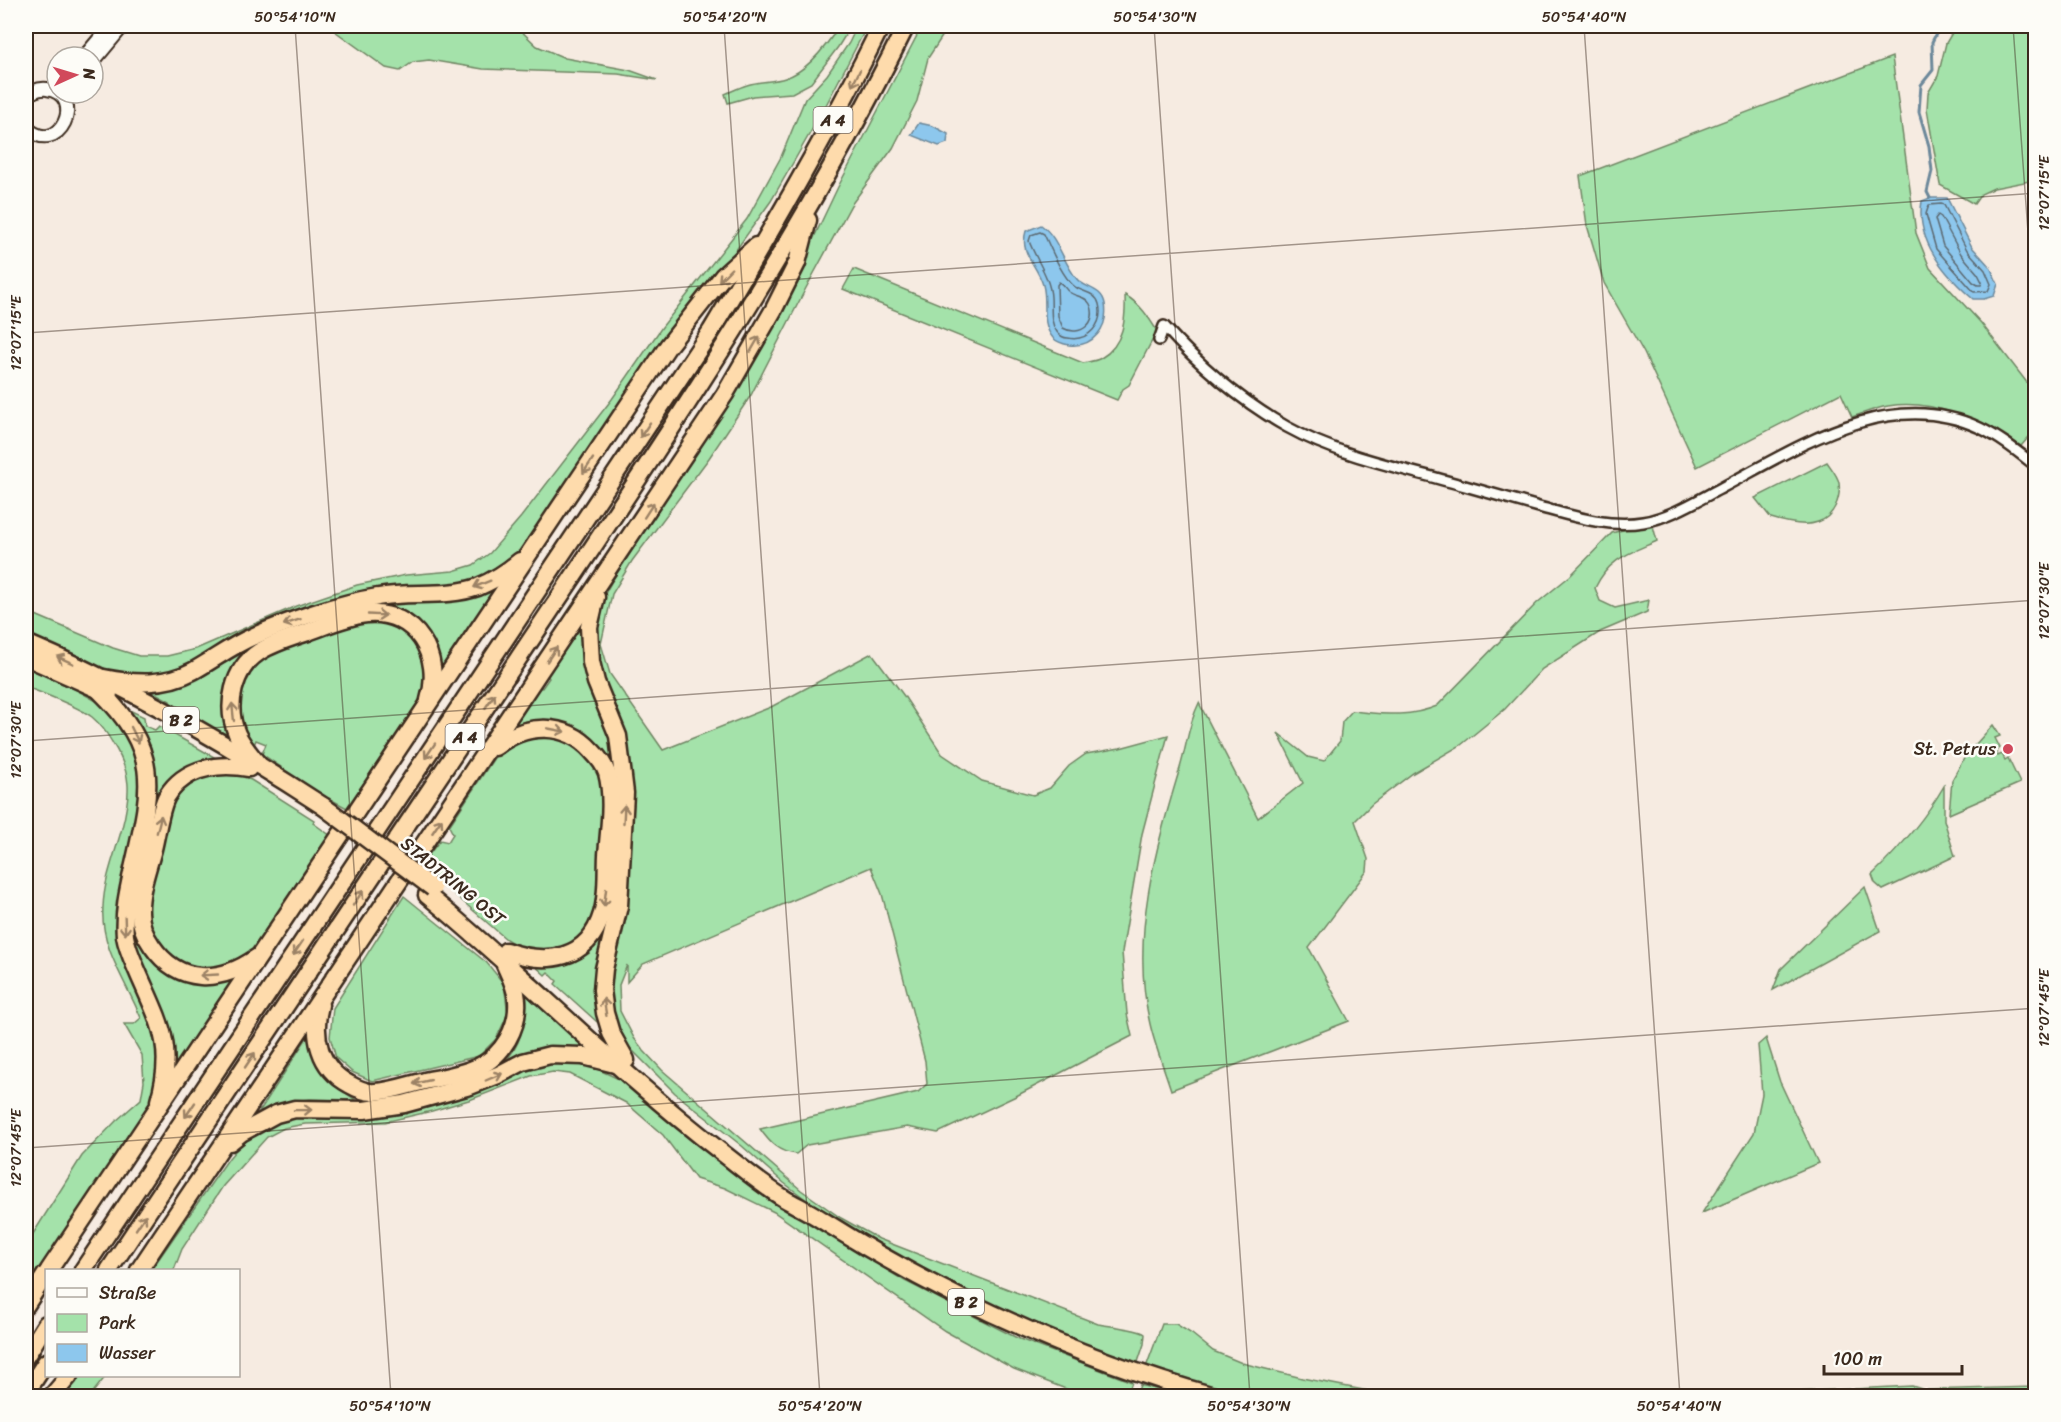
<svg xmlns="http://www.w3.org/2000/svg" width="2061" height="1422" font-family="Sriracha,sans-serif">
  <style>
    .green { fill: #a4e2aa; stroke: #708664; stroke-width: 1.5 }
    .water { fill: #8dc7ed; stroke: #6c889a; stroke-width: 1.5 }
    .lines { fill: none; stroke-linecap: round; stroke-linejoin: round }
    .shore { stroke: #5c6971; stroke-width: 1.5 }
    .stream { stroke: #6c889a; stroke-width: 3 }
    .street-casing { stroke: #3b2a1e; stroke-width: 14 }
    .secondary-casing { stroke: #3b2a1e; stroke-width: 16 }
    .highway-casing { stroke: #3b2a1e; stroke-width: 21 }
    .street { stroke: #fdfcf7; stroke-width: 9 }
    .secondary { stroke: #fdfcf7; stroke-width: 12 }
    .highway { stroke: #fedbac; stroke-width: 16 }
    .highway-bridge-casing { stroke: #3b2a1e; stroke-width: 21; stroke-linecap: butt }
    .highway-bridge { stroke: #fedbac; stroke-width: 16 }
    .oneway { stroke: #9c8265 }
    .ticks { fill: none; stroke: #3b2a1e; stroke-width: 1.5; stroke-opacity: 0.45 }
    .poi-dot { fill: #d1495b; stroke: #fdfcf7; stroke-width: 2 }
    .labels { text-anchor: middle; stroke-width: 5; stroke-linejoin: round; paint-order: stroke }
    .shield { fill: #fdfcf7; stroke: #75695f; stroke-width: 1.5 }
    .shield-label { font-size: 16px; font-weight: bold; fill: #3b2a1e }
    .poi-label { font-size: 18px; fill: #3b2a1e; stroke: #fdfcf7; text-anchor: end }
    .street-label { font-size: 18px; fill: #3b2a1e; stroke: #fdfcf7 }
    .neatline { fill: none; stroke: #3b2a1e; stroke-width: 2 }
    .ticks-label { font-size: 15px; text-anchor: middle; fill: #3b2a1e }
  </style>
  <rect width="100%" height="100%" fill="#f6ebe1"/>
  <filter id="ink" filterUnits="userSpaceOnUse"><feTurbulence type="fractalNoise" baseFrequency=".0167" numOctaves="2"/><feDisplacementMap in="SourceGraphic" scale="12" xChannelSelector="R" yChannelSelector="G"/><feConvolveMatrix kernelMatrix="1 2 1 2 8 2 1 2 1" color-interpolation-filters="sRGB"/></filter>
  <g filter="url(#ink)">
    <g class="green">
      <path d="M328 26H516L537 46 565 58 629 70 657 80 618 74 483 69 429 60 413 62 400 71 386 68Z"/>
      <path d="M839 26H851L838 47 811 83 792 93 753 96 728 103 725 94C732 91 740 87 747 85 759 81 773 82 785 78 808 71 827 45 839 26Z"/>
      <path d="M857 26H867L825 107 771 201 525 545 512 560 497 572 460 586 397 588 222 651 153 680 105 672 26 638V611L113 648 139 656H167L196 649 296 606 357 585 406 575 453 571 473 565 490 553 521 517 612 399 662 327 747 219 781 157 805 99 827 75 849 43Z"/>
      <path d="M922 26H949L928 58 917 101 893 148 851 205 806 288 751 395 709 458 632 561 612 594 601 644 610 674 663 750 771 707 872 653 904 696 942 754 982 781 1033 795 1050 788 1069 766 1086 754 1120 748 1168 735 1142 834 1122 952 1127 1014 1132 1036 1016 1096 938 1133 907 1127 807 1145 796 1154C778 1152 770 1143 760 1129L918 1092 927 1084 925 1061 882 894 871 867 643 964 627 982V965L619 985 620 1011 634 1038 644 1051 662 1070 801 1190 841 1218 879 1239 1098 1324C1108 1326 1138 1329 1145 1334L1144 1344 1136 1368 1034 1328 913 1267 823 1212 784 1183 742 1146 675 1093 627 1045 619 1034 611 1009 608 986 629 803 600 676 594 634 601 601 612 581 684 470 778 313 838 187Z"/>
      <path d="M1956 26H2035V180L1994 188 1981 194 1974 204 1940 185 1927 109 1928 93 1938 76 1946 43Z"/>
      <path d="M1892 57 1916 233 1930 268 1981 323 2035 393V430L2021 446C1980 423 1937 398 1888 406 1876 408 1864 413 1852 417L1841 393 1697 467 1644 353 1604 283 1587 225 1580 176Z"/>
      <path d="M854 269 1083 363C1088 362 1096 361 1101 358 1124 345 1126 318 1125 295 1140 304 1148 316 1157 331L1129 385 1123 389 1117 400 843 289Z"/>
      <path d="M1827 462C1831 468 1838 476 1839 483 1841 498 1834 517 1818 522 1805 527 1784 522 1771 518L1755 498Z"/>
      <path d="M1653 526 1657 541C1630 553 1609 558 1595 588L1600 601 1615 608 1649 600 1647 612 1600 632 1542 669 1505 709 1461 745 1413 773 1372 804 1355 821 1368 859 1367 871 1309 948 1349 1021 1171 1090C1164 1068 1155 1046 1150 1024 1130 937 1155 851 1180 768 1187 745 1188 725 1199 703L1258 818 1303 783 1278 733 1308 757 1324 761 1340 741 1342 722 1352 711C1384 714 1408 718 1437 706L1537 603 1570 576 1612 533 1626 529Z"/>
      <path d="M500 581 458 654 453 651 441 668 438 679 430 640 367 608 236 669 235 743 170 707V701L157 694 153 698 136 688 223 661 225 663 230 660 228 656 246 645 362 604Z"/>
      <path d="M587 614 619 768 606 1030 555 984 557 981 548 972 545 975 531 962 591 944 615 803 598 747 514 729 511 725 537 687 542 688 549 678 546 674Z"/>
      <path d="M387 620 418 640 428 674 422 697 347 808 328 798 327 799 262 754 266 744 256 740 253 747 245 736 241 724 239 698 248 674 259 662 271 652 354 623Z"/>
      <path d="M26 667 75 689 100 703 119 722 133 746 143 788 120 913 160 1040 159 1080 151 1101 26 1295V1245L82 1156 116 1121 141 1099 144 1082 142 1055 124 1024H134L141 1018C126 981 100 948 103 907 104 880 115 854 122 828 131 793 132 773 112 742 107 733 99 723 92 717 79 707 42 693 26 687Z"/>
      <path d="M123 707 144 717 145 726 155 730 159 726 221 761 174 781 136 896 156 960 237 974 169 1083 137 960 130 919 151 815Z"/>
      <path d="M1993 725 2000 736 1995 738 2000 748 1996 751 1998 756 2002 754 2005 760 2008 758 2020 783 1949 814 1952 780 1966 755Z"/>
      <path d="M524 736H562L597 763 605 794 598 904 594 924 580 940 548 954 522 949 506 939 421 865 440 840 448 842 453 834 449 826 498 752Z"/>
      <path d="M202 774H236L251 780 314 820 313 823 331 836 268 933 245 960 199 973 159 951 144 906 172 796Z"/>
      <path d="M1944 786V820L1955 856 1883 890 1875 883 1872 875C1900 848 1925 819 1944 786Z"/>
      <path d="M1865 887 1880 931 1773 990 1781 969Z"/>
      <path d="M404 896 487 963 504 984 508 1014 496 1039 479 1056 372 1081 352 1072 336 1058 330 1037 333 1008Z"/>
      <path d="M525 994 596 1055 522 1057 502 1064C523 1046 525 1020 525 994Z"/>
      <path d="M308 1036C320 1075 322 1078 356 1100L310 1099 284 1102 259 1112Z"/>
      <path d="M1766 1038 1780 1082 1818 1163 1702 1213 1754 1133 1762 1094 1758 1045Z"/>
      <path d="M558 1060 582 1062 621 1080 723 1165 852 1249 905 1281 1017 1338 1132 1382 1127 1396H1084L1014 1369 945 1331 774 1212 725 1188 696 1179 663 1135 626 1103 570 1074 553 1072 531 1076 472 1099 432 1111 385 1122 305 1124 284 1128 267 1137 223 1186 182 1249 174 1270H151L229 1158 242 1143 261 1130 279 1121 296 1117 366 1116 532 1065Z"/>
      <path d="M1162 1324H1176L1192 1334 1213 1351 1242 1363 1302 1378 1394 1396H1236L1145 1370Z"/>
      <path d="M75 1376H106L90 1396H59Z"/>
      <path d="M1140 1385 1180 1396H1136Z"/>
      <path d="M1912 1386 1925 1390 2035 1387V1396H1719Z"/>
    </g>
    <g class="water">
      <path d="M919 123 933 126 948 134 947 143 939 146 911 135Z"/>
      <path d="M1930 198H1947L1972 247 1990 267 1998 284 1994 296 1984 299H1973C1945 275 1915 241 1922 201Z"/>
      <path d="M1041 225C1058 237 1063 262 1076 278 1084 289 1102 287 1105 304 1109 327 1093 348 1069 345 1064 344 1057 342 1053 338 1040 323 1048 302 1043 285 1037 264 1019 254 1026 231Z"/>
    </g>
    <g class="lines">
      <g class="shore">
        <path d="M1941 204 1944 205 1967 250 1985 270 1991 284 1988 291 1974 292 1936 249 1926 214 1929 205Z"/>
        <path d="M1938 215 1941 217 1961 254 1978 274 1982 282 1981 285H1978L1973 282 1943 246 1935 219Z"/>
        <path d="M1040 232 1044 234C1051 249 1062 276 1074 286 1082 293 1095 291 1099 304 1104 324 1088 342 1068 338 1064 338 1060 336 1057 332 1049 321 1052 309 1051 297 1050 277 1036 260 1029 241L1031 235Z"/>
        <path d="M1059 282C1064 285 1065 289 1069 292 1076 297 1086 296 1090 304 1099 322 1080 338 1063 328L1058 316 1057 285Z"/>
      </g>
      <path class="stream" d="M1930 198 1927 192 1932 171 1929 146 1919 112 1921 85 1933 70 1932 42 1940 26"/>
      <g class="street-casing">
        <path id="street" d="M1159 340 1164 326C1199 365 1241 401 1287 427 1341 457 1406 469 1465 486 1490 493 1515 500 1539 507 1572 516 1609 528 1643 522 1671 517 1698 500 1723 487 1800 446 1890 386 1980 428 2001 438 2018 452 2036 466"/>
      </g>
      <g class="secondary-casing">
        <g id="secondary">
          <path d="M84 57 110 26"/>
          <path d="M93 62 123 26"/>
          <path d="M26 98C31 92 38 88 47 89 88 95 59 160 26 127"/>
        </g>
      </g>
      <g class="highway-casing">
        <g id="highway">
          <path d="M596 597 589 627 591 662 596 682 618 736 625 793 619 906 604 969 602 990 605 1013 611 1033 626 1060"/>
          <path d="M26 643C130 687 228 744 323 806"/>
          <path d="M26 657 109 694"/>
          <path d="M104 678C134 684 165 686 193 671 213 660 231 646 252 637 287 621 340 603 378 597 411 591 446 598 478 587 493 581 508 571 520 561"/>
          <path d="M99 690C163 753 151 789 133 869 128 891 123 913 125 936 127 949 134 963 139 975 160 1023 175 1047 159 1101"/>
          <path d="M495 747C525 723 565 721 592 751 598 757 604 764 607 773 614 799 609 829 607 855 606 874 608 895 602 914 588 961 546 965 506 951"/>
          <path d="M258 764C250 754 242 745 237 734 225 706 233 669 259 652 273 643 290 638 305 633 325 626 346 616 367 614 416 610 443 656 429 700"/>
          <path d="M249 768C218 763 185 767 167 796 160 808 157 834 153 849 148 868 139 892 140 912 140 924 145 936 152 946 179 985 220 983 256 958"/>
          <path d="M427 895C527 977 617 1072 720 1151 741 1167 762 1185 785 1199 797 1206 810 1212 822 1220 944 1297 1074 1357 1214 1396"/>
          <path d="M320 1005C312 1036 319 1068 349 1084 356 1088 366 1093 375 1092 393 1091 411 1084 429 1080 445 1077 462 1074 478 1067 503 1056 519 1027 517 1000 516 987 510 976 505 965"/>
          <path d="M230 1142 241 1133 276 1114 295 1109 364 1110 404 1104 470 1086 498 1075 523 1062 550 1055 583 1056 615 1064"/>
          <path d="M49 1270 668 346 723 276 756 246"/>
          <path d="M83 1270 711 331C771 231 830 130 881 26"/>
          <path d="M109 1270C245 1067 381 862 518 659 656 453 796 248 906 26"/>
          <path d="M139 1270 725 394 774 309 797 263 808 220"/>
          <path d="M26 1305 46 1274"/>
          <path d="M26 1356 46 1324"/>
          <path d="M26 1393 46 1362"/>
          <path d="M52 1396 69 1376"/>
        </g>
      </g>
      <use href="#street" class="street"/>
      <use href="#secondary" class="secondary"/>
      <use href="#highway" class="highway"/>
      <g class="highway-bridge-casing">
        <path id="highway-bridge" d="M323 806 433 888"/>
      </g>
      <use href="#highway-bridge" class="highway-bridge"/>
    </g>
    <defs><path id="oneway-shaft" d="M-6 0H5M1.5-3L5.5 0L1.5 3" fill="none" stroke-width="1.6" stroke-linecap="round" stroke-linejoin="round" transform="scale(1.5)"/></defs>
    <g class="oneway">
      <use href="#oneway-shaft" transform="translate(856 78) rotate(116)"/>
      <use href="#oneway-shaft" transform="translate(725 275) rotate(134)"/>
      <use href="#oneway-shaft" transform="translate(755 344) rotate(-60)"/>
      <use href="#oneway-shaft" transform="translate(645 430) rotate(124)"/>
      <use href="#oneway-shaft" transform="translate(588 466) rotate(124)"/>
      <use href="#oneway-shaft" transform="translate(649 510) rotate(-57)"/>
      <use href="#oneway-shaft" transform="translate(482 584) rotate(158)"/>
      <use href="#oneway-shaft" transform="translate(377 615) rotate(3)"/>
      <use href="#oneway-shaft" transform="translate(292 622) rotate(162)"/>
      <use href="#oneway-shaft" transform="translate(552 654) rotate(-56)"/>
      <use href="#oneway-shaft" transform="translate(65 660) rotate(-156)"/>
      <use href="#oneway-shaft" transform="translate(490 701) rotate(-56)"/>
      <use href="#oneway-shaft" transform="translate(233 712) rotate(-96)"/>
      <use href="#oneway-shaft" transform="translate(556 730) rotate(11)"/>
      <use href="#oneway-shaft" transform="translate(135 735) rotate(64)"/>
      <use href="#oneway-shaft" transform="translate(430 751) rotate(124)"/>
      <use href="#oneway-shaft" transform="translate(624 814) rotate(-87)"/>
      <use href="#oneway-shaft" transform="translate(159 824) rotate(-76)"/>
      <use href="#oneway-shaft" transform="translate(437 826) rotate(-56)"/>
      <use href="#oneway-shaft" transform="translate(358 898) rotate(-56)"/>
      <use href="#oneway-shaft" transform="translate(605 898) rotate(97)"/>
      <use href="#oneway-shaft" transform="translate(125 926) rotate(88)"/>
      <use href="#oneway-shaft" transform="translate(298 948) rotate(124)"/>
      <use href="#oneway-shaft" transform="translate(209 975) rotate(177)"/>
      <use href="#oneway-shaft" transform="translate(605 1007) rotate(-99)"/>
      <use href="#oneway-shaft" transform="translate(250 1060) rotate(-56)"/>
      <use href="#oneway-shaft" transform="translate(494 1077) rotate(-23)"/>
      <use href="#oneway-shaft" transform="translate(422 1082) rotate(167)"/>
      <use href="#oneway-shaft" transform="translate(190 1110) rotate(124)"/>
      <use href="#oneway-shaft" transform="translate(303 1110) rotate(-1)"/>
      <use href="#oneway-shaft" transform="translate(141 1222) rotate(-56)"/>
    </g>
  </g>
  <path class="ticks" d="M295 26 391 1396M724 26 820 1396M1154 26 1250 1396M1584 26 1680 1396M2013 26 2036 342M26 333 2036 193M26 741 2036 600M26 1148 2036 1008"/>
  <circle class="poi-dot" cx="2008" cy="749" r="6"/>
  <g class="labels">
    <g class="shield">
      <rect x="813.5" y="107" width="39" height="26" rx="4.5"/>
      <rect x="163" y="707" width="36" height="26" rx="4.5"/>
      <rect x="445.5" y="724" width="39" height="26" rx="4.5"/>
      <rect x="948" y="1289" width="36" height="26" rx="4.5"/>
    </g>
    <g class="shield-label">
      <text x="833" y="126">A 4</text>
      <text x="181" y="726">B 2</text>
      <text x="465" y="743">A 4</text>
      <text x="966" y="1308">B 2</text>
    </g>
    <g class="poi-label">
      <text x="1996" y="755">St. Petrus</text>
    </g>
    <g class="street-label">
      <text transform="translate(453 881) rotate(39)" y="6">STADTRING OST</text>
    </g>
  </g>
  <rect width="2061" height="1422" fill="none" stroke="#fdfcf7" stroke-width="66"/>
  <rect x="45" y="1269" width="195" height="108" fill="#fdfcf7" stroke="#afa8a0" stroke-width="1.5"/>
  <rect x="57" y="1288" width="30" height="9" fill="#fdfcf7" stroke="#afa8a0" stroke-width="1.5"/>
  <text x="99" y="1299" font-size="18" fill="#3b2a1e">Straße</text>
  <rect x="57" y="1314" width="30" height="18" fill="#a4e2aa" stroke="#afa8a0" stroke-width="1.5"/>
  <text x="99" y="1329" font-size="18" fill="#3b2a1e">Park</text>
  <rect x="57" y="1344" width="30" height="18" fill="#8dc7ed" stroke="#afa8a0" stroke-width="1.5"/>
  <text x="99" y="1359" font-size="18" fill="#3b2a1e">Wasser</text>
  <g transform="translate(75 75) rotate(86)"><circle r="28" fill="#fdfcf7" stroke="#afa8a0" stroke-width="1.5"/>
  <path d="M0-4.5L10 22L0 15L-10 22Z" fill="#d1495b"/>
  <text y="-9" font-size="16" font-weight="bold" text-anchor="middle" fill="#3b2a1e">N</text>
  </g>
  <path d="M1824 1365v9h138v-9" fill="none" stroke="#3b2a1e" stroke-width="3"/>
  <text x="1833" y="1365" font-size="18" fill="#3b2a1e" stroke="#fdfcf7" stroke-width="4.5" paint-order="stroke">100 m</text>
  <rect x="33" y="33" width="1995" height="1356" class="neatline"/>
  <g class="ticks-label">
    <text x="295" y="22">50°54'10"N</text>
    <text x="725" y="22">50°54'20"N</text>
    <text x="1155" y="22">50°54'30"N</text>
    <text x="1584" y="22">50°54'40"N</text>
    <text transform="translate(2044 193) rotate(-90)" y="5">12°07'15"E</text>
    <text transform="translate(16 333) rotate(-90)" y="5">12°07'15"E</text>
    <text transform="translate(2044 601) rotate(-90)" y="5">12°07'30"E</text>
    <text transform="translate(16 740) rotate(-90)" y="5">12°07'30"E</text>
    <text transform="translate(2044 1008) rotate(-90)" y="5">12°07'45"E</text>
    <text transform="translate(16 1148) rotate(-90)" y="5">12°07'45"E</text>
    <text x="390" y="1411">50°54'10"N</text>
    <text x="820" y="1411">50°54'20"N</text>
    <text x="1249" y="1411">50°54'30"N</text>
    <text x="1679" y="1411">50°54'40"N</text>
  </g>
</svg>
